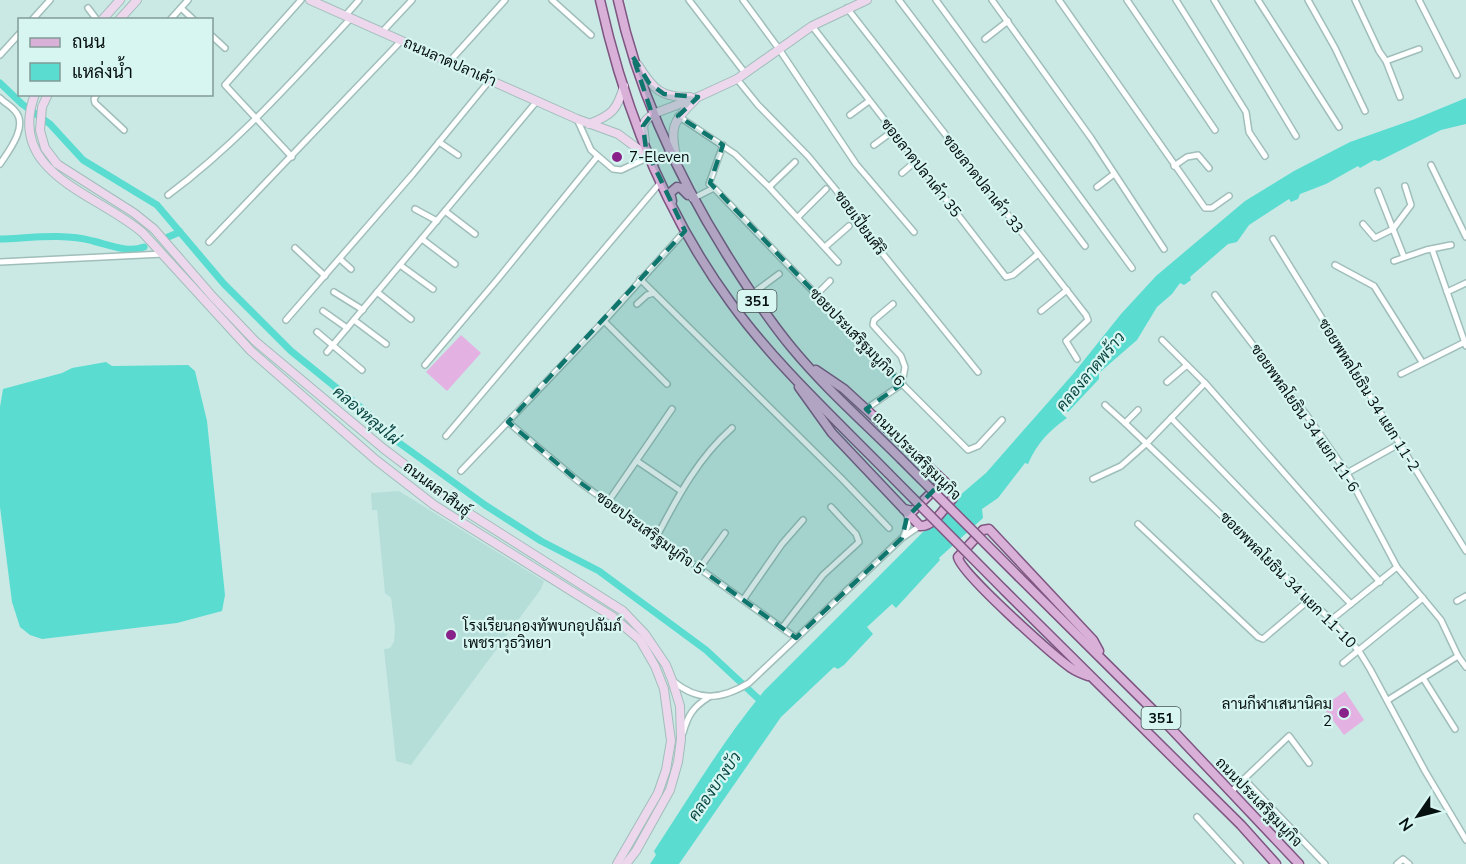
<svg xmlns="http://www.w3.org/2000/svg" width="1466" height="864" font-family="'Nunito Sans',Sarabun,sans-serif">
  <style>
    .built { fill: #b6ded9 }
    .green { fill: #e4b2e2 }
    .water { fill: #5adcd1 }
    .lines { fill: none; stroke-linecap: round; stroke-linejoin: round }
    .canal { stroke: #5adcd1; stroke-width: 7 }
    .minor-casing { stroke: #a0beba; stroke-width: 8 }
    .secondary-casing { stroke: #a0beba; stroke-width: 10 }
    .primary-casing { stroke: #7e5681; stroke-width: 11 }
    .minor { stroke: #fff; stroke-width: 5 }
    .secondary { stroke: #ecd7ec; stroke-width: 8 }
    .primary { stroke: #d9b0d8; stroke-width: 8 }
    .primary-bridge-casing { stroke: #7e5681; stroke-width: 11; stroke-linecap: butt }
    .primary-bridge { stroke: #d9b0d8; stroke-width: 8 }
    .marked { fill: #0f766e; fill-opacity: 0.2; stroke: #0f766e; stroke-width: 4.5; stroke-dasharray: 12 8; stroke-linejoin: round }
    .poi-dot { fill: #882189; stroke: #d7f6f2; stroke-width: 2 }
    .labels { text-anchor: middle; stroke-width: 4.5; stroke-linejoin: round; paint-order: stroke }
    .shield { fill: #d7f6f2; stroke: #455553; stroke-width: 1.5 }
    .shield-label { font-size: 14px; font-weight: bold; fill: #06100f }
    .street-label { font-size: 15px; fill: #06100f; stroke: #d7f6f2 }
    .poi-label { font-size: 15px; fill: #06100f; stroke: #d7f6f2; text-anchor: start }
    .water-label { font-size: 16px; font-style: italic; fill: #094541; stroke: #d7f6f2 }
  </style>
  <rect width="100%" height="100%" fill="#cae9e5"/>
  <path class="built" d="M399 491 544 581 541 589 411 765 396 761 384 649 390 648 394 642 395 628 391 598 385 593 377 510H372L371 493Z"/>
  <g class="green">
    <path d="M461 335 481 353 447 391 426 372Z"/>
    <path d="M1345 691 1364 720 1344 735 1323 707Z"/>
  </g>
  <g class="water">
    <path d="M1466 98V124L1441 130 1379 161 1374 160 1360 168 1358 166 1326 184 1300 194 1298 199 1291 202 1289 199 1249 225 1237 242 1228 244 1190 277 1191 280 1184 285 1180 283 1172 294 1157 307 1137 340 1099 373V379L1068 412 1066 411 1062 414 1067 418C1048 432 1038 442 1028 464L1025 463 998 498 982 509 983 518 939 558 940 560 896 608 892 604 867 627 873 634 844 665 838 669 834 667 781 717 679 864H650L656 855 654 851C690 796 722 742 764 691L959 496 986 473 1073 374 1121 314 1156 276 1245 201 1294 171 1350 142 1415 119Z"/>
    <path d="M106 362 112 366 188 365 195 371 207 421 225 595 222 611 177 623 42 639 30 635 20 627 12 602 0 507V407L3 389 62 373 72 368Z"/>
  </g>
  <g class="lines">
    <g class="canal">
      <path d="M0 83 22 104 50 124 83 160 157 205 224 284 291 351 365 411 398 442 485 505 541 541 599 571 706 650 764 704"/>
      <path d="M168 237 180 232"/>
      <path d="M0 239C30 238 64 233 93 241 109 245 128 253 144 247"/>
    </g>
    <g class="minor-casing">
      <g id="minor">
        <path d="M552 0 591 35"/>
        <path d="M689 0 745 73"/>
        <path d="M743 0 779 49 856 164 914 232"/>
        <path d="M899 0 1085 246"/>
        <path d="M936 0 1132 268"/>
        <path d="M992 0 1091 138 1164 249"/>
        <path d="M1059 0 1205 208H1212L1229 196"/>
        <path d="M1127 0 1215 130"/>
        <path d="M1176 0 1246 112 1249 132 1265 156"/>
        <path d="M1214 0 1296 136"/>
        <path d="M1258 0 1339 127"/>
        <path d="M1308 0 1335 48 1365 111"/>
        <path d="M1355 0 1379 51 1386 61 1400 97"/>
        <path d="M1419 0 1457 75"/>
        <path d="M88 8 97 20"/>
        <path d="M181 8 194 20"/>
        <path d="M847 8 1086 315 1088 320 1066 341 1077 359"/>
        <path d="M345 16 359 0"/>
        <path d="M32 20 50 0"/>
        <path d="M170 20 188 0"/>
        <path d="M812 26 1006 277 1013 275 1038 254"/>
        <path d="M382 32 412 0"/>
        <path d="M212 36 225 48"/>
        <path d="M985 39 1008 21"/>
        <path d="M0 55 20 33"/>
        <path d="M1386 61 1419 49"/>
        <path d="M449 62 505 0"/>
        <path d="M737 79 758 105 808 156 836 190 882 253 978 372"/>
        <path d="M97 94 94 99 95 103 124 130"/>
        <path d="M0 98C5 103 11 106 15 111 29 126 8 152 0 164"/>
        <path d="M850 115 869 101"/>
        <path d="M678 116 735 154 769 187 838 262"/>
        <path d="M577 119 591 150 613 169 621 170 649 157"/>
        <path d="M439 142 458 155"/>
        <path d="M874 145 893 131"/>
        <path d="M292 157 225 85 301 0"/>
        <path d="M1431 165 1466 237"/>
        <path d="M1174 166 1187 157 1198 155 1209 168"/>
        <path d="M902 173 916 161"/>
        <path d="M769 187 795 162"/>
        <path d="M1097 187 1114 174"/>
        <path d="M714 188 709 184 723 145"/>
        <path d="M1378 191 1404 257"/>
        <path d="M168 195C237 144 293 80 351 18"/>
        <path d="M692 199 714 188 902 384 968 450 978 446 1002 420"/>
        <path d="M415 209 437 221"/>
        <path d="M445 211 475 234"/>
        <path d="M798 217 826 189"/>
        <path d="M1363 224 1375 238 1393 229 1411 205 1405 186"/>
        <path d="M422 239 455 264"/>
        <path d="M1273 239 1466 551"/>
        <path d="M209 242 401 41"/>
        <path d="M825 247 849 226"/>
        <path d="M295 248 325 276"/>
        <path d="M1432 249 1466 346"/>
        <path d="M340 259 351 269"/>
        <path d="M1394 261 1426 250 1451 245"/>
        <path d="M0 262 163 254"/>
        <path d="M400 265 433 289"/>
        <path d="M1335 265 1374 286 1422 362"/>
        <path d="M640 279 842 479 889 528"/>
        <path d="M334 292 363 310"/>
        <path d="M377 292 411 319"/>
        <path d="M1447 292 1466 283"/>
        <path d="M752 294 779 274"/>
        <path d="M816 295 830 281"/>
        <path d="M1215 295 1308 417 1347 473 1397 567 1441 620 1458 656 1466 667"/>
        <path d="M637 304 647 295 654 293"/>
        <path d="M323 311 347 328"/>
        <path d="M1041 311 1067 290"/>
        <path d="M286 320 412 175 490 80"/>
        <path d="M354 320 386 344"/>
        <path d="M604 321 667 384"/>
        <path d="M317 332 362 370"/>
        <path d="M327 352 537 101"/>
        <path d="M425 365 497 280 597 157"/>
        <path d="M1401 374 1465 342"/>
        <path d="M1167 382 1187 365"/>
        <path d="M1205 383 1380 582"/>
        <path d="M1105 405 1125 423"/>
        <path d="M866 409 902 384 905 367 901 356 873 325 874 320 893 304"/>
        <path d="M1138 410 1125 423 1331 620 1359 651 1370 669 1425 771 1466 840"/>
        <path d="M1171 418 1351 604"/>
        <path d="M508 422 578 481 796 638"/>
        <path d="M446 436 660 183"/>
        <path d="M637 461 681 491"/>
        <path d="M461 471 604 321 685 231"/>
        <path d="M1347 473 1399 444"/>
        <path d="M1093 479 1121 466 1147 443 1205 383 1162 340"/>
        <path d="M608 502 672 409"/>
        <path d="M1138 524 1258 637 1263 639 1309 600"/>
        <path d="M903 537 908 525 907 514"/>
        <path d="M656 538C677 498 697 459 732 428"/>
        <path d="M699 569 725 533"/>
        <path d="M743 600 782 544 803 520"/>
        <path d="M1457 601 1466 596"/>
        <path d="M1331 620 1397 567"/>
        <path d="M782 628 823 575 859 542 856 534 831 507"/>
        <path d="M1343 663 1423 598"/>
        <path d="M1423 678 1455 729"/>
        <path d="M673 681C698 702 721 700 749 683L902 538 920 526"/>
        <path d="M1388 700 1458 656"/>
        <path d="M683 733C688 715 693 707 709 697"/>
        <path d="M1244 779 1289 736 1309 763"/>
        <path d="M1231 792 1244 779 1325 864"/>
        <path d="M1197 817 1240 864"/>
        <path d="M1397 864 1403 859 1409 864"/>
      </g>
    </g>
    <g class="secondary-casing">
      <g id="secondary">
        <path d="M310 0 577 119 618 134 649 157"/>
        <path d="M102 20 120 0"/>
        <path d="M119 20 137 0"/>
        <path d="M638 65C653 89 661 98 690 97"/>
        <path d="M35 94C5 174 97 193 143 233L251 351 376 460 434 505 613 617 640 640 655 666 664 689 671 741 666 770 658 793 617 864"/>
        <path d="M48 94 42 107 40 130 45 148 57 164 134 213 154 229 213 297 255 341 384 449 470 514 623 611 645 634 666 665 672 680 680 706 681 739 678 762 670 790 636 851 626 864"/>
        <path d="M589 124C612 115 617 110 624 86"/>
        <path d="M645 141 643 126 646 120 653 114 698 97 737 79 812 26 867 0"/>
        <path d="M677 161C670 128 671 123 695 100"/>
      </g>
    </g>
    <g class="primary-casing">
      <g id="primary">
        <path d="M600 0C624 108 665 213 731 303 776 365 834 418 888 473"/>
        <path d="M618 0C638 92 677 175 727 255 747 287 768 319 792 348 825 388 865 423 901 459"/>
        <path d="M672 201 670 193 677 187 681 188 688 195"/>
        <path d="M799 387 832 433 920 526C934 527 944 508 953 498L952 491 944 481 844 389 816 370"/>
        <path d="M904 509 913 511 939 485 938 476"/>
        <path d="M1019 577 1162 719 1299 864"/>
        <path d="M1004 590 1241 825 1276 864"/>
        <path d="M1088 676C1082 674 1077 672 1071 668 1054 656 959 572 958 557L983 530 989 529 1093 640 1099 651"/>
      </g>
    </g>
    <use href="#minor" class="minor"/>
    <use href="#secondary" class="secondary"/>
    <use href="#primary" class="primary"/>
    <g class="primary-bridge-casing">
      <g id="primary-bridge">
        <path d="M901 459 1019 577"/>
        <path d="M888 473 1004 590"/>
      </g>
    </g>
    <use href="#primary-bridge" class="primary-bridge"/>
  </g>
  <path class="marked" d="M633 57 649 83 664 94 698 97 678 116 723 145 710 183 902 384 866 409 938 476 939 485 907 517 902 538 796 638 578 481 508 422 685 231 646 149 643 126 652 114Z"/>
  <g class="poi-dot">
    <circle cx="617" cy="157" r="6"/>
    <circle cx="451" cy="635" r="6"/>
    <circle cx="1344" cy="713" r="6"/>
  </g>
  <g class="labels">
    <g class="shield">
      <rect x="737.5" y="290" width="39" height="22" rx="4.5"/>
      <rect x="1141.5" y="707" width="39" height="22" rx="4.5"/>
    </g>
    <g class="shield-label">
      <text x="757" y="306">351</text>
      <text x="1161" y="723">351</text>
    </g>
    <g class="street-label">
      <text transform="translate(450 62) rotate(24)" y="5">ถนนลาดปลาเค้า</text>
      <text transform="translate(921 168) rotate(52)" y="5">ซอยลาดปลาเค้า 35</text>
      <text transform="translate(983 184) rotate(52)" y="5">ซอยลาดปลาเค้า 33</text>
      <text transform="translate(860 223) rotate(54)" y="5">ซอยเปี่ยมศิริ</text>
      <text transform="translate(857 337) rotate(46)" y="5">ซอยประเสริฐมนูกิจ 6</text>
      <text transform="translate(1369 395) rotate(58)" y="5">ซอยพหลโยธิน 34 แยก 11-2</text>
      <text transform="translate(1305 418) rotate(55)" y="5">ซอยพหลโยธิน 34 แยก 11-6</text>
      <text transform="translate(917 456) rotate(45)" y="5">ถนนประเสริฐมนูกิจ</text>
      <text transform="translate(437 489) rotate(37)" y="5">ถนนผลาสินธุ์</text>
      <text transform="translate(650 533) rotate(36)" y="5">ซอยประเสริฐมนูกิจ 5</text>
      <text transform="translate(1288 580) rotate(45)" y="5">ซอยพหลโยธิน 34 แยก 11-10</text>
      <text transform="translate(1259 802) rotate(46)" y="5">ถนนประเสริฐมนูกิจ</text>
    </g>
    <g class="poi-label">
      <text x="629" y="162">7-Eleven</text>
      <text x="463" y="631">โรงเรียนกองทัพบกอุปถัมภ์<tspan x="463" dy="17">เพชราวุธวิทยา</tspan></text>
      <text x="1332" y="709" text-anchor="end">ลานกีฬาเสนานิคม<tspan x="1332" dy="17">2</tspan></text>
    </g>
    <g class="water-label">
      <text transform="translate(1090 371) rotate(-50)" y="6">คลองลาดพร้าว</text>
      <text transform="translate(367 415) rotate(40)" y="6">คลองหลุมไผ่</text>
      <text transform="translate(714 786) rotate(-55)" y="6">คลองบางบัว</text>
    </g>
  </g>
  <rect x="18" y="18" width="195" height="78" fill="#d7f6f2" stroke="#839a97" stroke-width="1.5"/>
  <rect x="30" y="38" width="30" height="9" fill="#d9b0d8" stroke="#839a97" stroke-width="1.5"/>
  <text x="72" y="48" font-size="18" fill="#06100f">ถนน</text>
  <rect x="30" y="63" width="30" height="18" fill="#5adcd1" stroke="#839a97" stroke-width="1.5"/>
  <text x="72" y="78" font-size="18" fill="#06100f">แหล่งน้ำ</text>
  <g transform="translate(1418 816) rotate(235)" stroke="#d7f6f2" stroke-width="4.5" paint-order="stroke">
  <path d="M0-4.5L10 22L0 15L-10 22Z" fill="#06100f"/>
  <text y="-9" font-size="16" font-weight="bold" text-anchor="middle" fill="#06100f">N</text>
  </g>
</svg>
